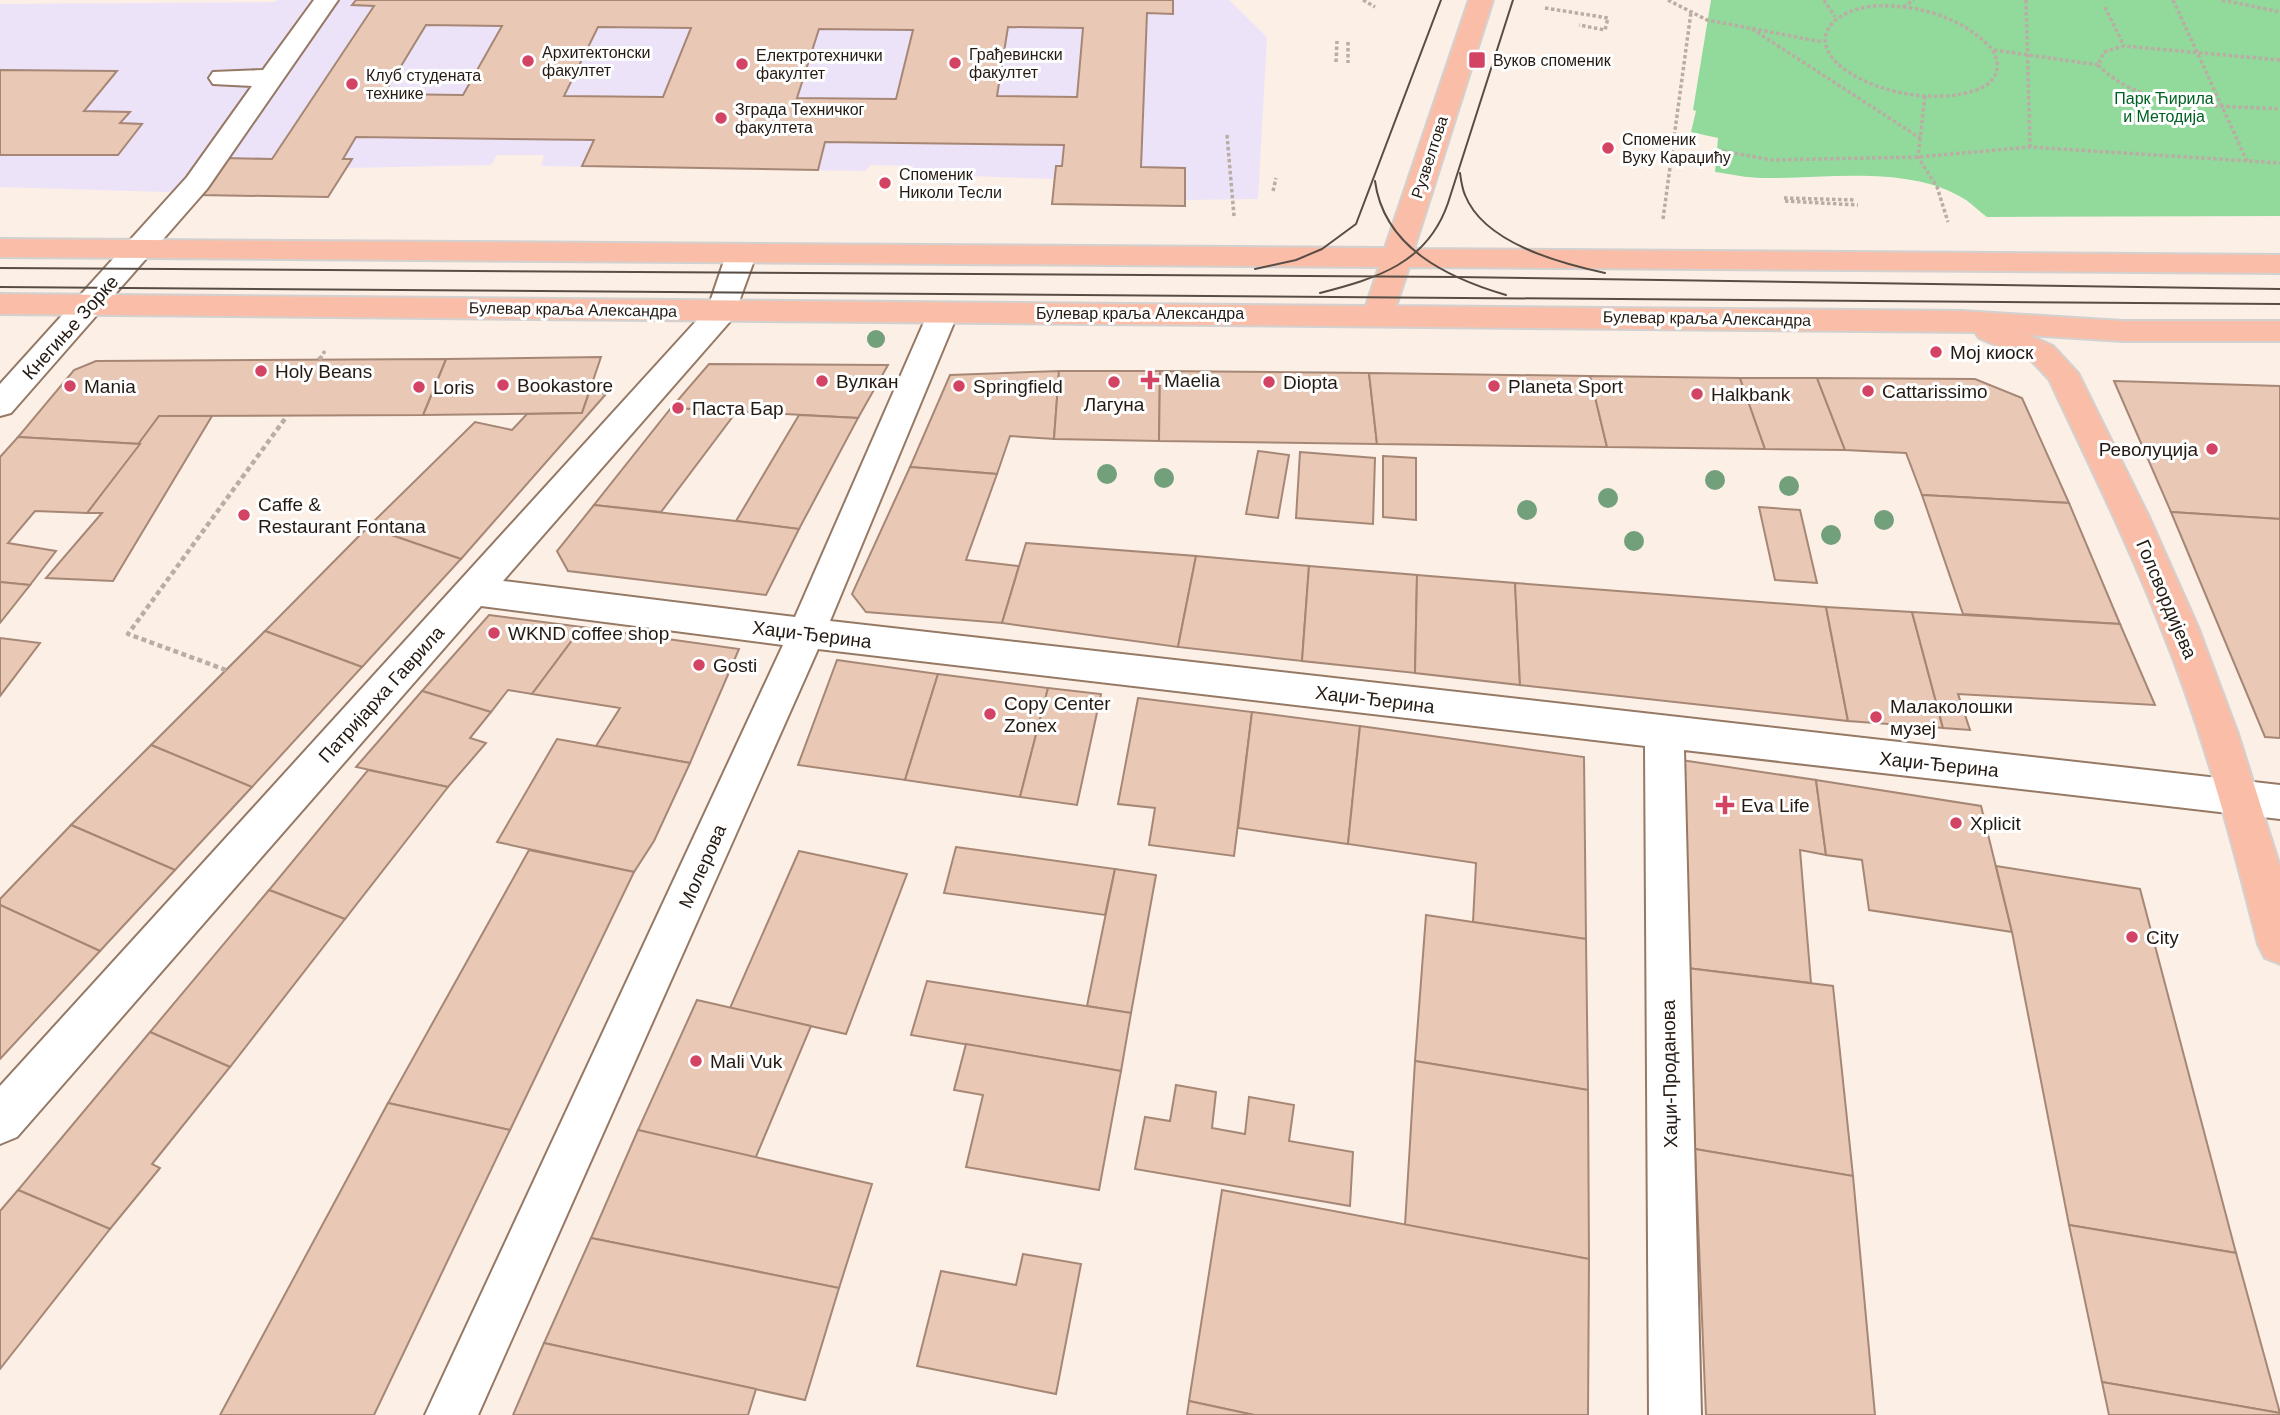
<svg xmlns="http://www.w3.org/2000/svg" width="2280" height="1415" font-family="Helvetica,sans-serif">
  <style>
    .education { fill: #ede3f9 }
    .green { fill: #91da9b }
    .building { fill: #e9c8b5; stroke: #a68775; stroke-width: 2; fill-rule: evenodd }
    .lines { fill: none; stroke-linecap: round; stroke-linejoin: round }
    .minor-casing { stroke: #957965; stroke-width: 4 }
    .major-casing { stroke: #d3d1d0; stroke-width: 4 }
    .path-far1 { stroke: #b9ada4; stroke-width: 3.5; stroke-dasharray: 3.5 2.5; stroke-linecap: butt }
    .path { stroke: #b9ada4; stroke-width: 4.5; stroke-dasharray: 5 3.5; stroke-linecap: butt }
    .minor { fill: #fff; fill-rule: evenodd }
    .major { fill: #fabea8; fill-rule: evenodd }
    .tram { stroke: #584d44; stroke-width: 2 }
    .tree { fill: #71a07a }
    .poi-dot { fill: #d34363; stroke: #fff; stroke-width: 2.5 }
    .labels { text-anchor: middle; stroke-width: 6; stroke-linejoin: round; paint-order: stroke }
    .far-poi-label { font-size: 16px; fill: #251a12; stroke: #fff; text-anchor: start }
    .far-park-label { font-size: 16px; fill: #006022; stroke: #fff }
    .far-street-label { font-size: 16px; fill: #251a12; stroke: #fff }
    .street-label { font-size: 19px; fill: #251a12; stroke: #fff }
    .poi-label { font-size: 19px; fill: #251a12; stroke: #fff; text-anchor: start }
  </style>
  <rect width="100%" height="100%" fill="#fcefe6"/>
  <path class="education" d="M278 0H1229L1267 37 1258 199 1185 200V206L1052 204 1054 179 913 174V166L870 165 866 171 541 166 544 155H497L491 165 347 168 328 197 0 187V4L275 2Z"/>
  <path class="green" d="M1711 0H2280V216L1987 217C1980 212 1973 205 1966 200 1910 164 1826 179 1763 178 1747 178 1730 174 1715 172L1718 138 1691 132 1696 111 1693 110Z"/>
  <g class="building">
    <path d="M356 0H1173V14L1147 13 1141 167 1185 168V206L1052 204 1056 166H1062L1064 145 825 142 818 170 582 166 594 140 356 137 343 159H352L328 197 198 195 224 158 272 159 374 6 352 5ZM426 25 502 26 463 95 384 94ZM598 27 691 28 663 97 564 96ZM1008 27 1083 28 1077 97 997 96ZM819 29 913 30 896 99 797 98Z"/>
    <path d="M0 70 117 71 84 111 130 112 120 123 142 124 118 155H0Z"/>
    <path d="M601 357 582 413 423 415 446 359Z"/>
    <path d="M446 359 423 415 159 416 140 444 18 437 74 370 96 361Z"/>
    <path d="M709 364 888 365 858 418 671 408Z"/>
    <path d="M1059 371 1054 439 1010 436 997 474 910 467 950 375Z"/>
    <path d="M1059 371H1160L1159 441 1054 439Z"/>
    <path d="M1160 371 1369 373 1377 444 1159 441Z"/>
    <path d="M1369 373 1590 376 1607 447 1377 444Z"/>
    <path d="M1590 376 1740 378 1765 449 1607 447Z"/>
    <path d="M1740 378H1817L1845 450 1765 449Z"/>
    <path d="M1817 378 1975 379 2022 398 2069 503 1922 495 1906 453 1845 450Z"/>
    <path d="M2114 381 2280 386V519L2171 512Z"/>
    <path d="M590 390 606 394 461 559 368 527 475 422 512 430 527 414 582 413Z"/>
    <path d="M671 408 737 411 661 512 594 505Z"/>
    <path d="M799 415 858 418 799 529 736 521Z"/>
    <path d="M159 416H212L113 581 46 578 102 513H87Z"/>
    <path d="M18 437 140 444 87 513 35 511 8 543 56 551 30 585 0 582V457Z"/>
    <path d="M1258 451 1289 455 1278 518 1246 514Z"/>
    <path d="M1300 452 1375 458 1373 524 1296 518Z"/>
    <path d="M1383 456 1416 458V520L1383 517Z"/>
    <path d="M910 467 997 474 966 560 1019 566 1002 623 866 612 852 594Z"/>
    <path d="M1922 495 2069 503 2120 624 1963 614Z"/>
    <path d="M594 505 736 521 799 529 766 595 568 571 557 551Z"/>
    <path d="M1759 507 1800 510 1817 583 1775 580Z"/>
    <path d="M2171 512 2280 519V738L2265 737Z"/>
    <path d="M368 527 461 559 362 667 265 631Z"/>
    <path d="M1026 543 1196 556 1178 647 1002 623Z"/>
    <path d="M1196 556 1309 566 1302 661 1178 647Z"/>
    <path d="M1309 566 1417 575 1415 673 1302 661Z"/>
    <path d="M1417 575 1515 583 1520 685 1415 673Z"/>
    <path d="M0 582 30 585 0 623Z"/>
    <path d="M1515 583 1826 607 1848 721 1520 685Z"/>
    <path d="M1826 607 1912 612 1943 728 1848 721Z"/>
    <path d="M1912 612 2120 624 2155 705 1958 694 1970 730 1943 728Z"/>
    <path d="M489 615 582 627 532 694 508 690 491 712 422 691Z"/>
    <path d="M582 627 739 649 690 763 596 746 620 708 532 694Z"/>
    <path d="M265 631 362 667 252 787 151 745Z"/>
    <path d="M0 638 40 643 0 696Z"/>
    <path d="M837 660 938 674 905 780 798 765Z"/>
    <path d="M938 674 1048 688 1020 797 905 780Z"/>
    <path d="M1048 688 1101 694 1077 805 1020 797Z"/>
    <path d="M422 691 491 712 470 738 486 743 448 787 356 767Z"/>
    <path d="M1138 698 1252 712 1234 856 1149 845 1155 808 1118 804Z"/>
    <path d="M1252 712 1360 726 1348 844 1238 828Z"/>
    <path d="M1360 726 1584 757 1586 939 1473 922 1476 863 1348 844Z"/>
    <path d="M557 739 690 763 654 841 634 872 497 842Z"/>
    <path d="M151 745 252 787 175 870 71 825Z"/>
    <path d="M1681 760 1816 780 1826 855 1800 850 1811 983 1687 968Z"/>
    <path d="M368 770 448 787 345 919 269 890Z"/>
    <path d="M1816 780 1981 806 2012 932 1869 910 1862 860 1826 855Z"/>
    <path d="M71 825 175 870 100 951 0 905V899Z"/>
    <path d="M956 847 1115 869 1105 915 944 893Z"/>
    <path d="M529 850 634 872 510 1130 388 1103Z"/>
    <path d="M799 851 907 874 846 1034 730 1008Z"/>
    <path d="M1996 866 2140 889 2236 1253 2069 1225 2012 932Z"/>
    <path d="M1115 869 1156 875 1131 1013 1087 1006Z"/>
    <path d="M269 890 345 919 230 1067 150 1032Z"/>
    <path d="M0 905 100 951 0 1059Z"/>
    <path d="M1426 915 1586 939 1588 1090 1415 1061Z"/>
    <path d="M1687 968 1833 986 1853 1176 1695 1149Z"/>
    <path d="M927 981 1131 1013 1121 1071 911 1035Z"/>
    <path d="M697 1000 811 1026 755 1159 638 1130Z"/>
    <path d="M150 1032 230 1067 152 1164 160 1168 110 1229 18 1190Z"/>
    <path d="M966 1044 1121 1071 1099 1190 966 1167 983 1095 954 1090Z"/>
    <path d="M1415 1061 1588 1090 1589 1259 1405 1225Z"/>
    <path d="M1176 1085 1216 1092 1212 1128 1245 1134 1249 1097 1294 1105 1289 1141 1353 1152 1350 1206 1135 1169 1145 1117 1170 1121Z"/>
    <path d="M388 1103 510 1130 374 1415H220Z"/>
    <path d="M638 1130 872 1184 839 1288 591 1238Z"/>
    <path d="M1695 1149 1853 1176 1875 1415H1706Z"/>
    <path d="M18 1190 110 1229 0 1369V1211Z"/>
    <path d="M1222 1190 1589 1259 1588 1415H1254L1189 1401Z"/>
    <path d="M2069 1225 2236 1253 2280 1413 2102 1382Z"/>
    <path d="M591 1238 839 1288 805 1400 544 1343Z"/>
    <path d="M1023 1254 1081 1264 1056 1394 917 1366 941 1271 1016 1285Z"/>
    <path d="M544 1343 756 1389 748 1415H513Z"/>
    <path d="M2102 1382 2280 1413V1415H2109Z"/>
    <path d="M1189 1401 1254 1415H1187Z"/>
  </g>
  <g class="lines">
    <g class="minor-casing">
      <g id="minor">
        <path d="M314 0H338L207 189 11 413 0 416V384L187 177 252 86 213 84 209 78 213 72 263 70Z"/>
        <path d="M741 246 751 248 756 255 733 318 503 581 795 617 928 313 932 306 943 303 954 306 958 313 830 621 2280 785V819L1684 750 1701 1415H1649L1645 746 818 649 478 1415H425L783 645 481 606 17 1137 0 1144V1086L708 308 726 255 731 248Z"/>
      </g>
    </g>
    <g class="major-casing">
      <path id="major" d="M1469 0H1493L1414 249 2280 255V273L1409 267 1396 306 1962 311 2123 321H2280V341H2123L2029 335 2053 346 2078 373 2149 517 2198 627 2238 734 2280 867V964L2265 958 2258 944C2231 836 2202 728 2160 625 2127 541 2087 460 2049 379L2031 360 1979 338 1975 332 0 314V294L1366 306 1379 267 0 257V239L1385 248Z"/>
    </g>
    <g class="path-far1">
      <path d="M1363 0 1375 7"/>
      <path d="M1668 0 1707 20 1823 42"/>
      <path d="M1824 0 1835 17"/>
      <path d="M2026 0 2030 147"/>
      <path d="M2173 0 2247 161"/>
      <path d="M2222 0 2280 12"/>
      <path d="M1873 6C1916 4 1960 16 1990 47 1997 54 2000 68 1994 77 1988 88 1973 91 1962 94 1928 100 1888 94 1857 77 1806 50 1820 13 1873 6Z"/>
      <path d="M1903 7 1914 0"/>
      <path d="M2105 7 2124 46"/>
      <path d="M1545 8 1608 18 1605 30 1579 25"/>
      <path d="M1752 29 1920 138"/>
      <path d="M1348 42V63"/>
      <path d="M1994 50 2098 65"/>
      <path d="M2280 60 2124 46 2104 52 2098 65C2142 111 2221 105 2280 109"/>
      <path d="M1336 62 1337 41"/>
      <path d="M1925 96 1918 157 1937 187 1948 222"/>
      <path d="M1227 135 1234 216"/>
      <path d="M1717 150 1772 160 1918 157 2030 147 2280 163"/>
      <path d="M1273 191 1276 178"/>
      <path d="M1784 198 1856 200"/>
      <path d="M1785 201 1858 205"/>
      <path d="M1663 219 1691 12"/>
      <path d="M320 359 326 349"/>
    </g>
    <g class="path">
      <path d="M319 360 321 357"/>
      <path d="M226 670 128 634 287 416"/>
    </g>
    <use href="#minor" class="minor"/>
    <use href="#major" class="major"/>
    <g class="tram">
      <path d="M1460 173C1461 180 1462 188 1465 195 1484 243 1559 263 1605 273"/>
      <path d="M1375 181C1384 248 1448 278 1506 295"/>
      <path d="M0 268 1457 277 2280 289"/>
      <path d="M1255 269 1296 260 1322 249 1356 224 1441 0"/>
      <path d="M0 287 2280 304"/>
      <path d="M1320 293C1377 278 1427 264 1448 203L1513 0"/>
    </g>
  </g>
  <g class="tree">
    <circle cx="876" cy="339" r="9"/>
    <circle cx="1107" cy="474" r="10"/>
    <circle cx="1164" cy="478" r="10"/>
    <circle cx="1715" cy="480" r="10"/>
    <circle cx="1789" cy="486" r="10"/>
    <circle cx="1608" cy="498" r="10"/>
    <circle cx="1527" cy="510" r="10"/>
    <circle cx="1884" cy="520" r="10"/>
    <circle cx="1831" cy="535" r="10"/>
    <circle cx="1634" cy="541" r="10"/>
  </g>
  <g class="poi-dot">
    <rect x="1468" y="51" width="18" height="18" rx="3.5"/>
    <circle cx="528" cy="61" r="7"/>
    <circle cx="955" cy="63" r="7"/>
    <circle cx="742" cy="64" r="7"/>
    <circle cx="352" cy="84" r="7"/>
    <circle cx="721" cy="118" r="7"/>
    <circle cx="1608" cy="148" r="7"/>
    <circle cx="885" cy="183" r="7"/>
    <circle cx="1936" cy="352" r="7"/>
    <circle cx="261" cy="371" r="7"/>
    <path d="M1146.5 369.5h7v7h7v7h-7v7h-7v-7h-7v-7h7z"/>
    <circle cx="822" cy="381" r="7"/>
    <circle cx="1114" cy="382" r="7"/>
    <circle cx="1269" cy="382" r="7"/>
    <circle cx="503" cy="385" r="7"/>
    <circle cx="70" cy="386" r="7"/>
    <circle cx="959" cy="386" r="7"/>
    <circle cx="1494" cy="386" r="7"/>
    <circle cx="419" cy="387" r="7"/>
    <circle cx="1868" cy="391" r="7"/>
    <circle cx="1697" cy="394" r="7"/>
    <circle cx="678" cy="408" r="7"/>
    <circle cx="2212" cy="449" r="7"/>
    <circle cx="244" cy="515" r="7"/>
    <circle cx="494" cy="633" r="7"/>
    <circle cx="699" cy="665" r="7"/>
    <circle cx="990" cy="714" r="7"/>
    <circle cx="1876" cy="717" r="7"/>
    <path d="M1721.5 794.5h7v7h7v7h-7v7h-7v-7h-7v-7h7z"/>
    <circle cx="1956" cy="823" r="7"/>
    <circle cx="2132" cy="937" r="7"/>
    <circle cx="696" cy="1061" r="7"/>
  </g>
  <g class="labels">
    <g class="far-poi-label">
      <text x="542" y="58">Архитектонски<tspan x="542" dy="18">факултет</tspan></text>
      <text x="969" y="60">Грађевински<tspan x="969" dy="18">факултет</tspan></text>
      <text x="756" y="61">Електротехнички<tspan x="756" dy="18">факултет</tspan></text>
      <text x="1493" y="66">Вуков споменик</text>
      <text x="366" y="81">Клуб студената<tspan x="366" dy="18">технике</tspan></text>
      <text x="735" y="115">Зграда Техничког<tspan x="735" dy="18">факултета</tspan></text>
      <text x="1622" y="145">Споменик<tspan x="1622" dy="18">Вуку Караџићу</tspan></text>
      <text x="899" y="180">Споменик<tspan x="899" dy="18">Николи Тесли</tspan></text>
    </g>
    <g class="far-park-label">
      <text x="2164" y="104">Парк Ћирила<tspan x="2164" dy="18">и Методија</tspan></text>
    </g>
    <g class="far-street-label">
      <text transform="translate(1429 157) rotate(-72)" y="6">Рузвелтова</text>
      <text transform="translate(573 309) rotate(1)" y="6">Булевар краља Александра</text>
      <text x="1140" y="319">Булевар краља Александра</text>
      <text transform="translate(1707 318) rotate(1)" y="6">Булевар краља Александра</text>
    </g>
    <g class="street-label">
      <text transform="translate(70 327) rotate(-48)" y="7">Кнегиње Зорке</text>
      <text transform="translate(2167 599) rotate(67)" y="7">Голсвордијева</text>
      <text transform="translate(812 634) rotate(7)" y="7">Хаџи-Ђерина</text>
      <text transform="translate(381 694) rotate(-48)" y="7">Патријарха Гаврила</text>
      <text transform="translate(1375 699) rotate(7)" y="7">Хаџи-Ђерина</text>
      <text transform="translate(1939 764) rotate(6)" y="7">Хаџи-Ђерина</text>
      <text transform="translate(702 866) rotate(-66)" y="7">Молерова</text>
      <text transform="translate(1669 1074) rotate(-91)" y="7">Хаџи-Проданова</text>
    </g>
    <g class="poi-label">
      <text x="1950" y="359">Мој киоск</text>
      <text x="275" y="378">Holy Beans</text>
      <text x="1164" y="387">Maelia</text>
      <text x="836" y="388">Вулкан</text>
      <text x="1283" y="389">Diopta</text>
      <text x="517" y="392">Bookastore</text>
      <text x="84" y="393">Mania</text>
      <text x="973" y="393">Springfield</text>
      <text x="1508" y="393">Planeta Sport</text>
      <text x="433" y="394">Loris</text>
      <text x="1882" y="398">Cattarissimo</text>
      <text x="1711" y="401">Halkbank</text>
      <text x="1114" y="411" text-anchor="middle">Лагуна</text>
      <text x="692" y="415">Паста Бар</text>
      <text x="2198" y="456" text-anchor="end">Револуција</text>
      <text x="258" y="511">Caffe &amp;<tspan x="258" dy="22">Restaurant Fontana</tspan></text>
      <text x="508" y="640">WKND coffee shop</text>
      <text x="713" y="672">Gosti</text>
      <text x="1004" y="710">Copy Center<tspan x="1004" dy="22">Zonex</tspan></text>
      <text x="1890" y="713">Малаколошки<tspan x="1890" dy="22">музеј</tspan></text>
      <text x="1741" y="812">Eva Life</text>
      <text x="1970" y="830">Xplicit</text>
      <text x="2146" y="944">City</text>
      <text x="710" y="1068">Mali Vuk</text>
    </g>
  </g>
</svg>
